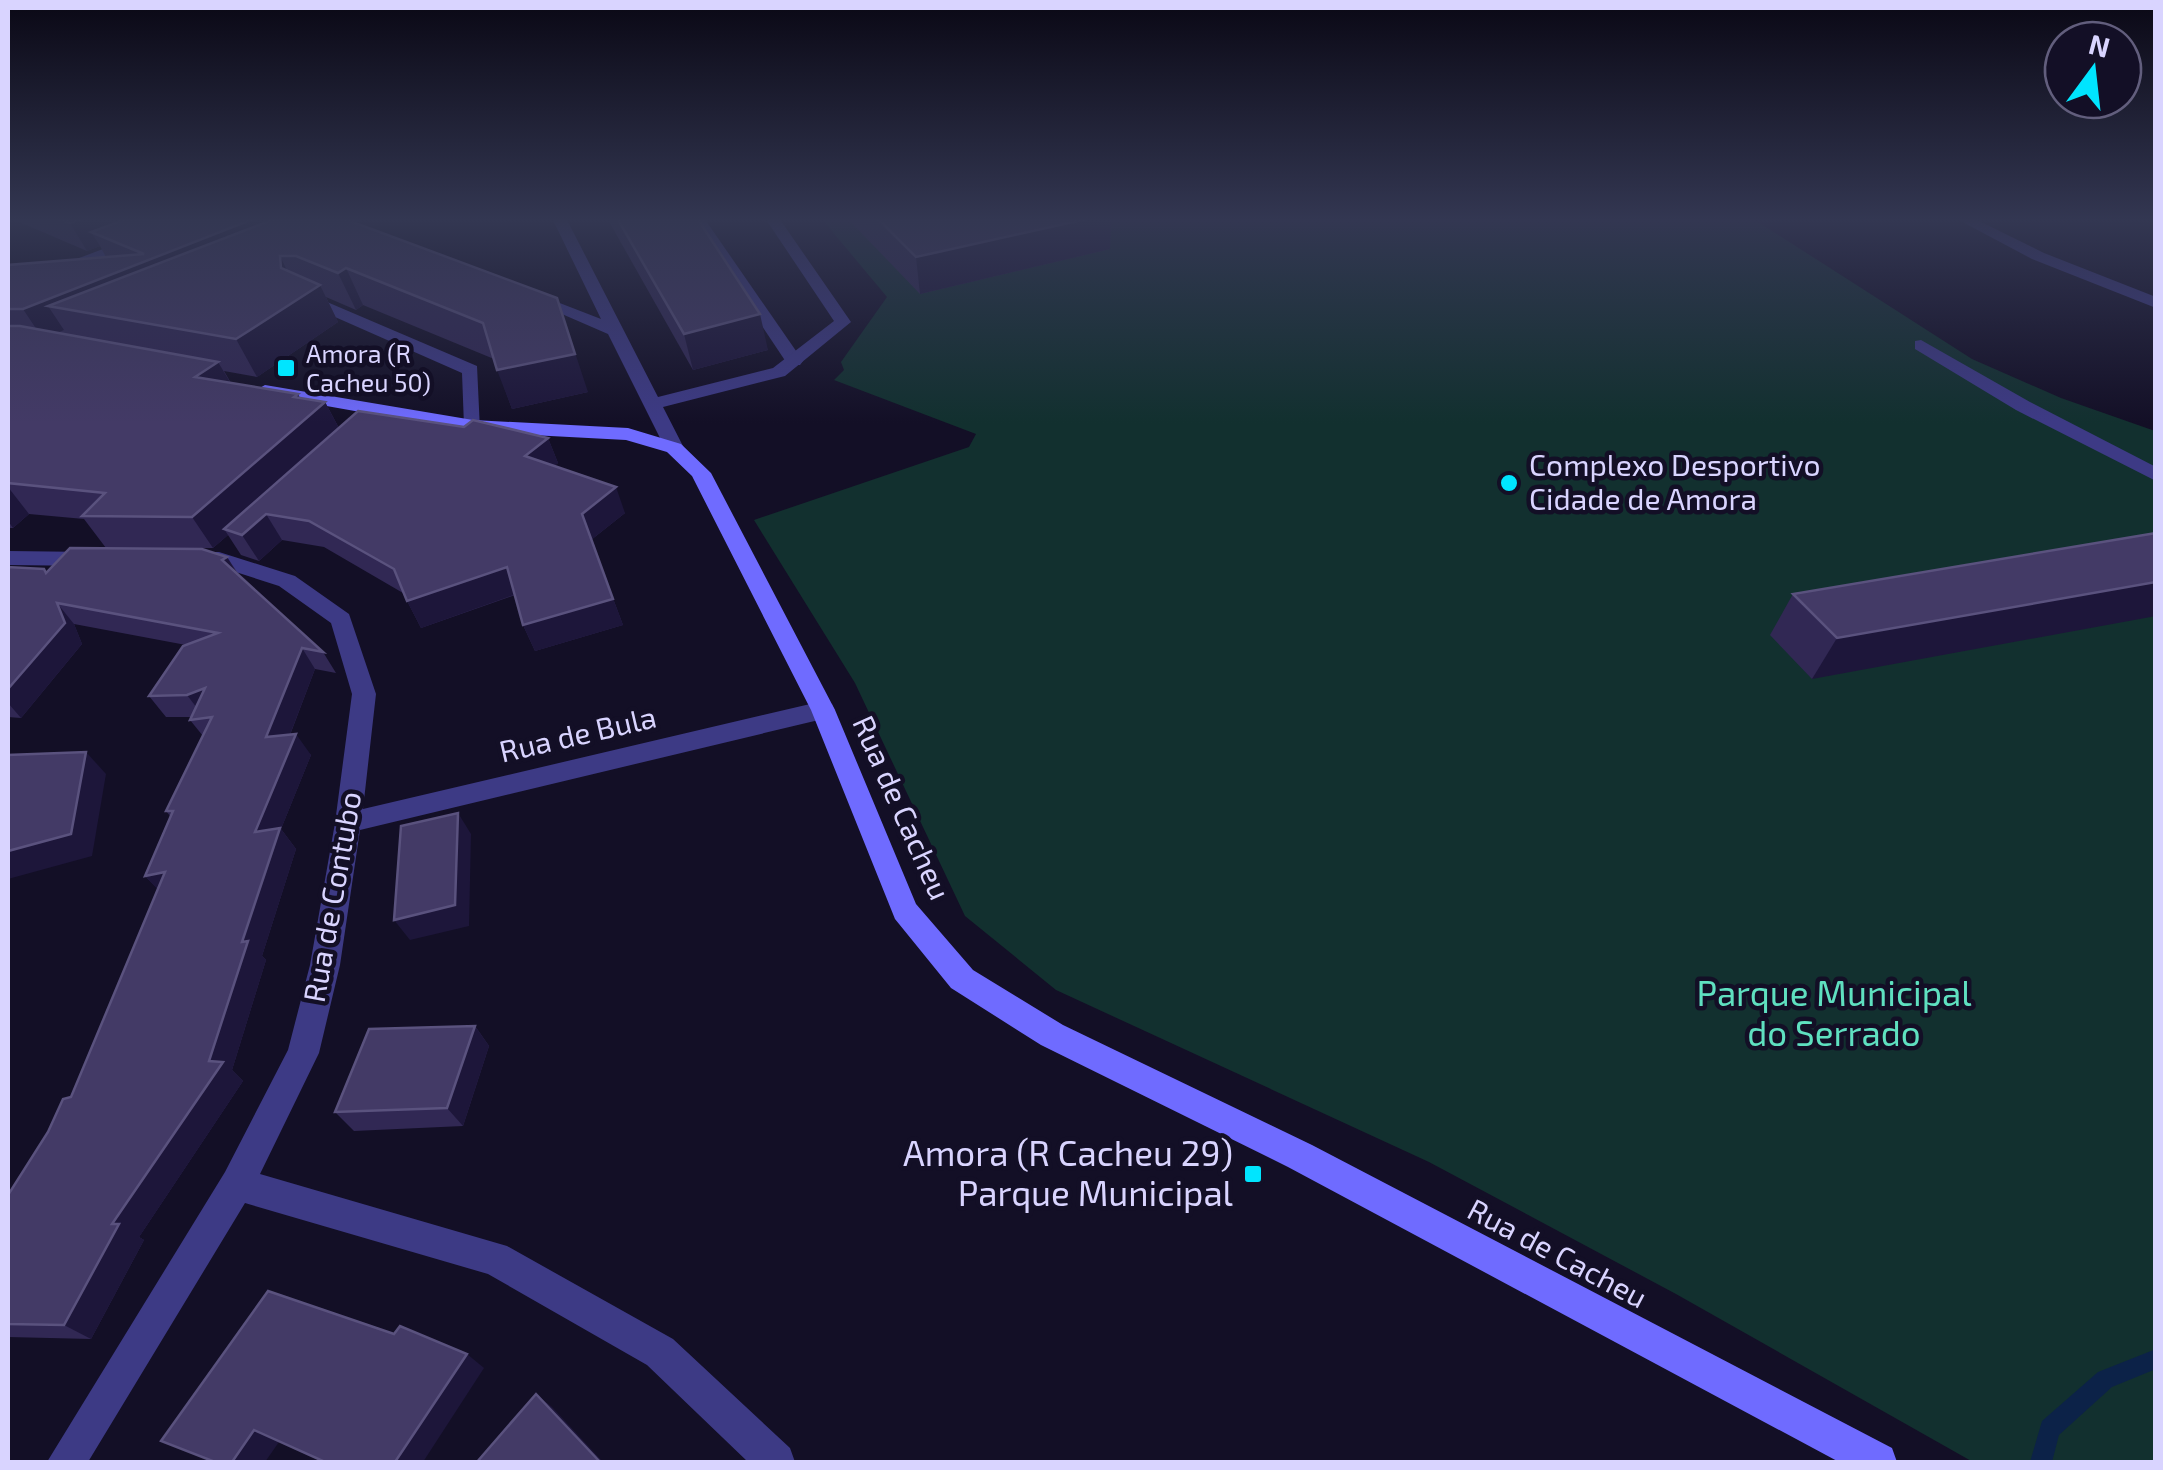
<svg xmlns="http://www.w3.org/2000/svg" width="2163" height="1470" font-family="'Exo 2',sans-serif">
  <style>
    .green { fill: #12302f }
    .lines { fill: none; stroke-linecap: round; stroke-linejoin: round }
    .stream { fill: #0c2248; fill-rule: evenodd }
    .lane { fill: #3d3a85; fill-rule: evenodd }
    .street { fill: #3d3a85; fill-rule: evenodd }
    .secondary { fill: #6f6bff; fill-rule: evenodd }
    .wall { fill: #312854 }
    .shaded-wall { fill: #1d163a }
    .building { fill: #433a66; stroke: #5a527e; stroke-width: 2.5 }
    .poi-dot { fill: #00e5ff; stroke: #130f26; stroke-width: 4 }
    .labels { text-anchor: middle; stroke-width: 9; stroke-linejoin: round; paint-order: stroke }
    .far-poi-label { font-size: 25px; fill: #d9d4ff; stroke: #130f26; text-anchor: start }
    .poi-label { font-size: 30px; fill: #d9d4ff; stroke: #130f26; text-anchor: start }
    .street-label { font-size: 30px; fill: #d9d4ff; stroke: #130f26 }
    .near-park-label { font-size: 35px; fill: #5fe0c0; stroke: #130f26 }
    .near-poi-label { font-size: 35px; fill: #d9d4ff; stroke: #130f26; text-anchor: end }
  </style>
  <rect width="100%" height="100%" fill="#130f26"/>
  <path class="green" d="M821 218H1752L1972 359 2061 398 2155 431V1462H1973L1676 1294 1429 1162 1056 990 965 916 855 683 754 520 969 447 976 434 834 380 844 370 841 362 887 297Z"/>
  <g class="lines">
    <path class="stream" d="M2156 1349V1369L2112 1387 2059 1435 2052 1462H2030L2042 1421 2098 1372Z"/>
    <g class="lane">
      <path d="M690 218H704L803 361 800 365H788Z"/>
      <path d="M1955 218H1973L2044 253 2156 297V308L2032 259Z"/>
      <path d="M1921 340 2030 402 2156 467V481L2016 410 1915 349V341Z"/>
    </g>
    <g class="street">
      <path d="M347 218H367L323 236 310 233Z"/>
      <path d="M552 218H566L658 397 773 368 834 321 765 218H779L851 322 785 376 663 407 684 448 674 454 667 452 608 334 525 298 539 295 601 319Z"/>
      <path d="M132 238 145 241 39 284 8 291V281L29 277Z"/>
      <path d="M301 296H313L477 366 480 430 473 432 464 426 462 373 301 302Z"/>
      <path d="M8 551 92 552 103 559 92 566 8 565Z"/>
      <path d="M197 552H219L295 576 349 614 376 694 363 809 823 701 832 704 835 710 832 716 823 719 360 830 340 965 319 1053 260 1174 507 1246 673 1339 790 1448 795 1462H748L647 1365 488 1274 245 1203 88 1462H47L225 1172 288 1050 310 965 335 823 352 694 331 623 279 586 217 566 189 564 186 559 189 554Z"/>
    </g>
    <path class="secondary" d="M265 385 473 420 628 428 681 444 711 473 835 710 916 904 973 970 1063 1025 1312 1145 1892 1448 1897 1462H1839L1288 1167 1041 1045 951 988 895 919 811 710 692 476 667 452 626 440 473 432 259 394 256 390Z"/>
  </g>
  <g class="wall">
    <path d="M10 218H342L588 392 512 409 494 359 363 305 356 310 326 297 338 322 257 377 224 371 231 383 300 398 325 402 339 428 548 438 558 463 554 466 625 513 591 540 623 625 535 651 523 625 515 595 421 628 403 593 324 547 282 540 259 561 241 555 228 535 213 548H106L84 519 29 514 13 528H8V265L106 257 100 246 87 251Z"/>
    <path d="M607 218H697L768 350 693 370Z"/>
    <path d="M847 218H1111L1110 249 920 294Z"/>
    <path d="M2156 533 1812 679 1770 635 1793 594Z"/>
    <path d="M227 557 239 575 323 652 336 673 315 669 290 735 311 755 281 829 296 849 262 956 266 960 232 1070 243 1081 139 1237 144 1240 91 1339 8 1337V1195L71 1097 158 889 145 876 170 816 166 811 203 736 190 720 192 717H166L149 696 186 645 74 624 82 644 21 718 8 717V567L47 572Z"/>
    <path d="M475 1026 489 1046 463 1126 354 1131 335 1112Z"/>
  </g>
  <g class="shaded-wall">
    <path d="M85 218H149L91 232 100 246 87 251 70 223Z"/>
    <path d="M256 218H296L48 306 64 330 43 339 23 309Z"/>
    <path d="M1091 218H1111L1110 249 920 294 916 257Z"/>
    <path d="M280 256 298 293 320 285 338 322 257 377 236 339 281 268Z"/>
    <path d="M346 268 363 305 356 310 338 273Z"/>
    <path d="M557 298 588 392 512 409 497 370Z"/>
    <path d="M760 314 768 350 693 370 684 334Z"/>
    <path d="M218 362 236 392 195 377Z"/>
    <path d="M298 394 309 416 325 402 341 432 224 529 228 535 213 548 192 517Z"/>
    <path d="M548 438 558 463 535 482 525 456Z"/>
    <path d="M8 487 29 514 13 528 8 521Z"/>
    <path d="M616 487 625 513 591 540 623 625 535 651 523 625 582 514Z"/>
    <path d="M266 514 282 540 259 561 242 535Z"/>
    <path d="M227 557 240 578 222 560Z"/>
    <path d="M507 567 519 593 421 628 407 601Z"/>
    <path d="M2156 582V616L1812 679 1837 638Z"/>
    <path d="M57 603 74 624 82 644 21 718 8 703V689Z"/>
    <path d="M302 648 315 669 281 758 266 737Z"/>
    <path d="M205 688 203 716 187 695Z"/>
    <path d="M296 734 311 755 281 829 296 849 262 956 266 960 232 1070 243 1081 139 1237 144 1240 91 1339 64 1325 112 1224 209 1061 242 942 255 832Z"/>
    <path d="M86 752 106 774 92 856 8 879V851Z"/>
    <path d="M458 813 471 834 469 926 410 940 394 920Z"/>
    <path d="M165 872 164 896 145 876Z"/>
    <path d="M475 1026 489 1046 463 1126 447 1108Z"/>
    <path d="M467 1354 484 1368 423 1462H395Z"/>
    <path d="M536 1394 552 1407 603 1462H600Z"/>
    <path d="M254 1430 279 1442 265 1462H232Z"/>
  </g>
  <g class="building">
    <path d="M57 218H85L70 223Z"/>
    <path d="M129 218H256L23 309H8V265L144 254 91 232Z"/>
    <path d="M277 218H342L557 298 575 354 497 370 483 323 346 268 338 273 296 256H280L281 268 320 285 236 339 48 306Z"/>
    <path d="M617 218H697L760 314 684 334Z"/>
    <path d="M877 218H1091L916 257Z"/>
    <path d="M8 326H20L218 362 195 377 298 394 294 397 325 402 192 517 82 516 105 493 8 483Z"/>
    <path d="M358 411 464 427 473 420 548 438 525 456 616 487 582 514 613 599 523 625 507 567 407 601 394 569 309 521 266 514 242 535 224 529Z"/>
    <path d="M2156 533V582L1837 638 1793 594Z"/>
    <path d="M70 548 202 549 227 557 222 560 323 652 302 648 266 737 296 734 255 832 280 828 242 942 248 941 209 1061 223 1062 112 1224H119L64 1325 8 1324V1195L48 1132 63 1099 71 1097 165 872 145 876 173 811H166L212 717 190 720 205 688 187 695 149 696 183 646 218 633 57 603 65 623 8 689V567L44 569 46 573Z"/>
    <path d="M86 752 71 834 8 851V755Z"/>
    <path d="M458 813 455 905 394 920 401 826Z"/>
    <path d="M475 1026 447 1108 335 1112 369 1029Z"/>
    <path d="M268 1291 394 1334 400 1326 467 1354 395 1462H325L254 1430 232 1462H215L161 1441Z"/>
    <path d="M536 1394 600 1462H477Z"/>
  </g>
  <linearGradient id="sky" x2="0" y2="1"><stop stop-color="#0a0815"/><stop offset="0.52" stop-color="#333752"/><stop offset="1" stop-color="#333752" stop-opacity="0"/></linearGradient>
  <rect width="2163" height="423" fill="url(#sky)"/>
  <g class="poi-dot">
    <rect x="276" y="358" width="20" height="20" rx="5"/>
    <circle cx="1509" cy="483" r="10"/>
    <rect x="1243" y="1164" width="20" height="20" rx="5"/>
  </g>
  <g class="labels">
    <g class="far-poi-label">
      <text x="306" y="363">Amora (R<tspan x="306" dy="29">Cacheu 50)</tspan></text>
    </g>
    <g class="poi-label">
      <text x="1529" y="476">Complexo Desportivo<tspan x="1529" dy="34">Cidade de Amora</tspan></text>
    </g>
    <g class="street-label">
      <text transform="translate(578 735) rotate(-13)" y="10">Rua de Bula</text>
      <text transform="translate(901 808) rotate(66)" y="10">Rua de Cacheu</text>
      <text transform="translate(333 897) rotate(-80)" y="10">Rua de Contubo</text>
      <text transform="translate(1557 1254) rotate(28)" y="10">Rua de Cacheu</text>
    </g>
    <g class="near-park-label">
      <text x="1834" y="1006">Parque Municipal<tspan x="1834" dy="40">do Serrado</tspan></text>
    </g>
    <g class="near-poi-label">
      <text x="1233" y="1166">Amora (R Cacheu 29)<tspan x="1233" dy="40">Parque Municipal</tspan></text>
    </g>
  </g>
  <rect width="2163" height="1470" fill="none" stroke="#d9d4ff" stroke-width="20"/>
  <g transform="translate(2093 70) rotate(15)"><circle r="48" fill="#130f26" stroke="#625e7d" stroke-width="2.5"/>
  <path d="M0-8L18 38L0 25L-18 38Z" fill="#00e5ff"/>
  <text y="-15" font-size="28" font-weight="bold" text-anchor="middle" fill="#d9d4ff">N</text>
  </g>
</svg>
